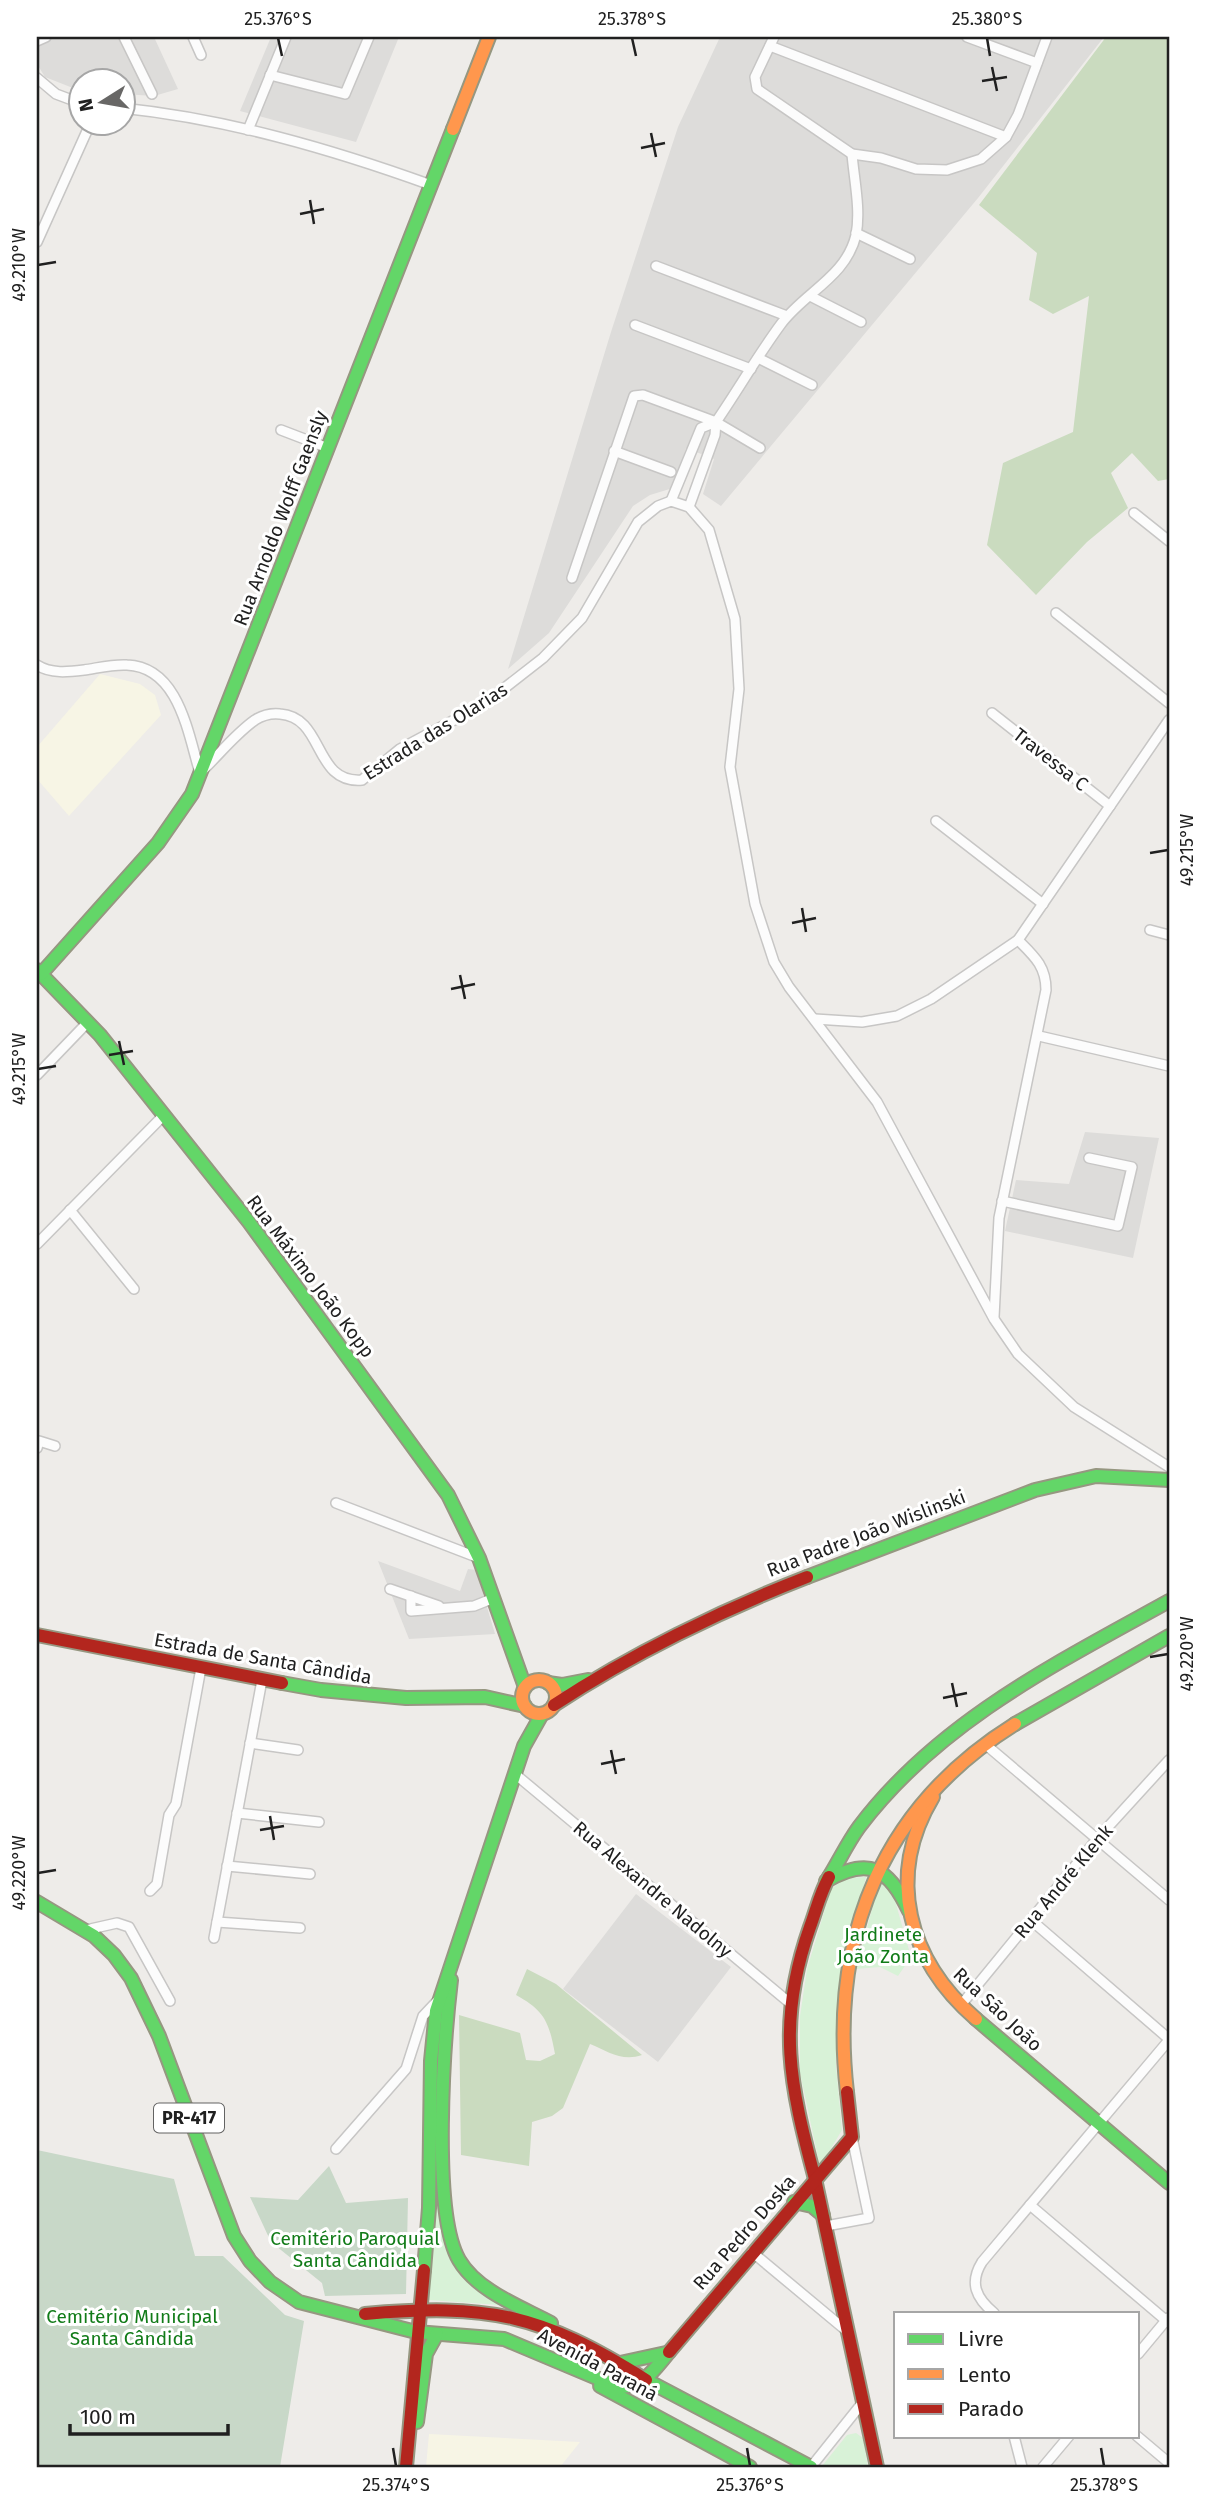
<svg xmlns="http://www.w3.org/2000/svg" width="1206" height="2504" font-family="'Fira Sans',sans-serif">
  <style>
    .residential { fill: #dddcda }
    .education { fill: #f7f5e5 }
    .forest { fill: #cadbbf }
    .cemetery { fill: #c8d8c8 }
    .park { fill: #d8f2d7 }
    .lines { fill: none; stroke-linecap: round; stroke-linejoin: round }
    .street-casing { stroke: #c7c6c5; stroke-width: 12 }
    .fast-casing { stroke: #969781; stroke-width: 16 }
    .slow-casing { stroke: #969781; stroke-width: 16 }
    .jam-casing { stroke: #969781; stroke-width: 16 }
    .street { stroke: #fcfcfc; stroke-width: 9 }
    .fast { stroke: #63d668; stroke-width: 12 }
    .slow { stroke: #ff974d; stroke-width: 12 }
    .jam { stroke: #b3261e; stroke-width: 12 }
    .ticks { fill: none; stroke: #202020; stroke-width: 2.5 }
    .labels { text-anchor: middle; stroke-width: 6; stroke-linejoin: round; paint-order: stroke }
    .shield { fill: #fff; stroke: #636363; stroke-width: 2 }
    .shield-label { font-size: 18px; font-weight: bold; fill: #202020 }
    .street-label { font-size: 19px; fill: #202020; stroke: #fff }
    .park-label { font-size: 19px; fill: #117b18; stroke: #fff }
    .neatline { fill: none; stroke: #202020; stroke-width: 2.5 }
    .ticks-label { font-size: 18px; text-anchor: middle; fill: #202020 }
  </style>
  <rect width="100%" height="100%" fill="#eeece9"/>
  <g class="residential">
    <path d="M37 37H154L178 89 154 96 123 94 122 80H80V91L78 90 45 77 37 64Z"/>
    <path d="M271 37H399L356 142 240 111Z"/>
    <path d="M720 37H1104L978 198 721 506 703 494 714 459 686 448 673 488 650 495 633 506 549 633 508 669 611 332 678 127Z"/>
    <path d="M1085 1132 1159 1138 1133 1258 1005 1231 1016 1180 1069 1184Z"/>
    <path d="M378 1561 460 1591 468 1569 476 1570 495 1634 409 1639Z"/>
    <path d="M636 1894 731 1967 658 2062 563 1989Z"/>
  </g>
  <g class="education">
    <path d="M100 674 140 684 155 695 161 715 69 816 37 779V747Z"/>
    <path d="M429 2434 580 2442 560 2467H426Z"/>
  </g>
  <g class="forest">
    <path d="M1106 37H1169V479L1158 481 1132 453 1111 473 1128 508 1087 542 1036 595 987 545 1003 463 1073 432 1089 296 1053 314 1029 300 1037 253 979 205Z"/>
    <path d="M527 1969 556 1984 642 2055C622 2062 607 2051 590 2044L563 2108 552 2116 532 2122 529 2166 461 2155 459 2015 520 2033 526 2060 540 2061 555 2054C549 2022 545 2011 516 1995Z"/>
  </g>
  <g class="cemetery">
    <path d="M37 2150 174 2179 195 2256H223L285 2315 304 2321 280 2467H37Z"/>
    <path d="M329 2166 346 2203 408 2198 406 2294 325 2296 322 2283 271 2242 250 2197 298 2200Z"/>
  </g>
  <g class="park">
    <path d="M866 1877 839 1988 836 2065 842 2130 820 2167 800 2073V2016L807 1969 831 1889 846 1878Z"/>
    <path d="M880 1879 894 1897 911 1957 898 1976 880 1967 856 1969Z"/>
    <path d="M436 2106 444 2229 450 2256 456 2266 513 2306 429 2300Z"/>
    <path d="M856 2433 863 2438 868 2467 822 2466 847 2435Z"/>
  </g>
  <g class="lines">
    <g class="street-casing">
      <g id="street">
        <path d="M124 37 152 94"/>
        <path d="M193 37 201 55"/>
        <path d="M774 37 755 77 757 89 852 154 881 158 916 169 947 170 981 159 1006 137 1018 115 1047 37"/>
        <path d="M967 37 1037 63"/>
        <path d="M37 41 46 37"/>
        <path d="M770 46 1006 137"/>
        <path d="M270 75 345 94 369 37"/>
        <path d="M37 78 56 94 80 103"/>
        <path d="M122 108C228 119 331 149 431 185"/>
        <path d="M248 130 286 37"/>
        <path d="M856 233 910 259"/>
        <path d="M37 242 91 122"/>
        <path d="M656 266 787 316"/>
        <path d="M810 296 861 322"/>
        <path d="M635 325 751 369"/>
        <path d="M758 358 812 385"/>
        <path d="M281 430 328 448"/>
        <path d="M614 451 671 472"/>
        <path d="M671 501 701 428 716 422"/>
        <path d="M689 507 715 435 716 422C738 390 758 355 781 324 805 292 846 277 856 235 861 210 854 179 852 154"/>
        <path d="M1134 513 1169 541"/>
        <path d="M572 578 634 396 643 395 716 422 760 448"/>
        <path d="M1056 613 1169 703"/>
        <path d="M37 665C51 674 68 672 84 670 98 668 113 664 127 665 179 667 188 734 200 773 218 756 235 734 255 720 263 715 271 713 280 714 325 717 313 784 362 780L400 749 484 704 543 658 582 618 638 522 658 506 671 501 689 507 709 530 735 619 739 689 730 767 755 904 774 962 789 987 877 1102 994 1319 1018 1354 1074 1407 1169 1467"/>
        <path d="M992 713 1110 806"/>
        <path d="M936 821 1043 904"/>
        <path d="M1150 930 1169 935"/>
        <path d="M815 1019 862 1022 897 1016 931 999 1018 940 1169 720"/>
        <path d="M1039 1036 1169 1066"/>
        <path d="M37 1075 88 1022"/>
        <path d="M1002 1201 1118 1226 1132 1167 1089 1158"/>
        <path d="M70 1210 134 1289"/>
        <path d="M37 1244 163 1116"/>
        <path d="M994 1317 999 1218 1046 990C1046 966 1034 956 1018 940"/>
        <path d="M37 1448 39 1441 55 1446"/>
        <path d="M336 1503 479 1558"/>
        <path d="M390 1589 439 1606"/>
        <path d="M411 1596V1611L474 1606 494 1598"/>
        <path d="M250 1743 298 1750"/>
        <path d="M985 1744 1169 1900"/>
        <path d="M515 1774 791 2004"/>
        <path d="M237 1813 319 1822"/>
        <path d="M227 1866 310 1874"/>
        <path d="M150 1891 157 1884 169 1815 176 1804 201 1668"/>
        <path d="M1031 1920 1169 2039"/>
        <path d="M217 1922 300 1928"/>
        <path d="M86 1930 117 1923 129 1927 170 2001"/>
        <path d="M214 1938 262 1680"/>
        <path d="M961 2005 1097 1839 1169 1760"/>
        <path d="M336 2149 406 2069 423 2016 439 1999"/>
        <path d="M1030 2205 1169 2323"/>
        <path d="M826 2226 869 2218 852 2137"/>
        <path d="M752 2252 848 2332"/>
        <path d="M994 2313C976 2298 969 2283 982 2262L1169 2040"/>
        <path d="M1138 2354 1168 2318"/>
        <path d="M1014 2436 1022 2467"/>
        <path d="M1137 2436 1169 2463"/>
        <path d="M811 2467 863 2402"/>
        <path d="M1043 2467 1069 2436"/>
      </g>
    </g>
    <g class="fast-casing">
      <g id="fast">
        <path d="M37 970 100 1035 249 1222 448 1495 479 1558 525 1687"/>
        <path d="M41 974 158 843 192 794 453 129"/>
        <path d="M807 1577 1035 1490 1096 1476 1169 1480"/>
        <path d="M282 1683 321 1690 406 1698 485 1697 525 1706"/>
        <path d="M548 1683 562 1685 588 1680"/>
        <path d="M1015 1724 1169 1636"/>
        <path d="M829 1877C839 1861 848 1842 859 1827 938 1722 1057 1663 1169 1601"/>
        <path d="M826 1881C869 1856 889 1868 909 1911"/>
        <path d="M37 1902 94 1936 114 1955 131 1978 159 2036 234 2236 250 2261 270 2282 299 2302 416 2332 504 2339 618 2387C644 2387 653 2371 669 2352"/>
        <path d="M451 1980C444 2039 431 2212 459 2260 477 2291 521 2307 551 2323"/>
        <path d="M976 2019 1169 2183"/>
        <path d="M794 2202 812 2206 823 2215"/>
        <path d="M424 2270 429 2208 431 2061 436 2011 524 1746 542 1714"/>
        <path d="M620 2363 666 2353"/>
        <path d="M646 2380 811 2467"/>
        <path d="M600 2386 750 2467"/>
        <path d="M417 2422 426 2354 437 2334"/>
      </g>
    </g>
    <g class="slow-casing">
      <g id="slow">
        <path d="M453 129 489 37"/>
        <circle cx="539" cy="1697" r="17"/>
        <path d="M933 1797C885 1877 908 1960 976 2019"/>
        <path d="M847 2092C829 1937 882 1807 1015 1724"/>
      </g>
    </g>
    <g class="jam-casing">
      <g id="jam">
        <path d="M37 1635 282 1683"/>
        <path d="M554 1705C630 1655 722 1610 807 1577"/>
        <path d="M815 2179 877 2467"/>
        <path d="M815 2179C790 2085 776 2023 810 1927 816 1911 820 1893 829 1877"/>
        <path d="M365 2314C488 2303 541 2314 646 2380"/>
        <path d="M669 2352 852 2137 847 2092"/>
        <path d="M406 2467 424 2270"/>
      </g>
    </g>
    <use href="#street" class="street"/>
    <use href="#fast" class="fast"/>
    <use href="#slow" class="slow"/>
    <use href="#jam" class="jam"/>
  </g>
  <path class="ticks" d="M278 38 282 56M632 38 636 56M987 38 990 56M992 67 997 91M982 81 1007 77M651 133 656 157M641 148 665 143M310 200 314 224M300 214 324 209M38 265 56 262M1150 853 1168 850M802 908 806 932M792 923 816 918M460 975 465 999M451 989 475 984M119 1041 124 1065M109 1055 133 1051M38 1069 56 1066M1150 1657 1168 1654M952 1683 957 1707M943 1698 967 1693M611 1750 616 1774M601 1764 625 1759M270 1816 274 1840M260 1830 284 1826M38 1873 56 1870M393 2448 396 2466M747 2448 750 2466M1101 2448 1104 2466"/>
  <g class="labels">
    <rect class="shield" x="154" y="2103.5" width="70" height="29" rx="5"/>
    <g class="shield-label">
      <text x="189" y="2124">PR-417</text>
    </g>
    <g class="street-label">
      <text transform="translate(280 518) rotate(-69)" y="7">Rua Arnoldo Wolff Gaensly</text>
      <text transform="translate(435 731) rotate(-32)" y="7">Estrada das Olarias</text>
      <text transform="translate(1051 759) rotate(38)" y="7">Travessa C</text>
      <text transform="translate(311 1276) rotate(53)" y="7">Rua Máximo João Kopp</text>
      <text transform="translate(866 1533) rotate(-21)" y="7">Rua Padre João Wislinski</text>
      <text transform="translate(263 1658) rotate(10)" y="7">Estrada de Santa Cândida</text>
      <text transform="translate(1063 1881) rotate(-50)" y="7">Rua André Klenk</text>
      <text transform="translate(653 1889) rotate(40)" y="7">Rua Alexandre Nadolny</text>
      <text transform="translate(998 2009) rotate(43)" y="7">Rua São João</text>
      <text transform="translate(744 2232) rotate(-49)" y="7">Rua Pedro Doska</text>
      <text transform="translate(598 2364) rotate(28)" y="7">Avenida Paraná</text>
    </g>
    <g class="park-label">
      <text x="883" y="1941">Jardinete<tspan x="883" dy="22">João Zonta</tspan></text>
      <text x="355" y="2245">Cemitério Paroquial<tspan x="355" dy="22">Santa Cândida</tspan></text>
      <text x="132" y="2323">Cemitério Municipal<tspan x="132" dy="22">Santa Cândida</tspan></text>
    </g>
  </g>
  <rect width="1206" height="2504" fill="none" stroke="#ffffff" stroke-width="77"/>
  <rect x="894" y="2312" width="245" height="126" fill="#ffffff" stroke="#a6a6a6" stroke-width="2"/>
  <rect x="908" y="2334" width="35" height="10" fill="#63d668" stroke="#a6a6a6" stroke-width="2"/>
  <text x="958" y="2346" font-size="21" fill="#202020">Livre</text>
  <rect x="908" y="2369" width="35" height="10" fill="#ff974d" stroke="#a6a6a6" stroke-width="2"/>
  <text x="958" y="2382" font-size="21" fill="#202020">Lento</text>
  <rect x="908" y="2404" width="35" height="10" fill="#b3261e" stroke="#a6a6a6" stroke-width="2"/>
  <text x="958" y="2416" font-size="21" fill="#202020">Parado</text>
  <g transform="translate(102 102) rotate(259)"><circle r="33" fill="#ffffff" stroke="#a6a6a6" stroke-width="2"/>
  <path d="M0-5L12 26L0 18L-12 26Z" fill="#686766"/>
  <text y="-10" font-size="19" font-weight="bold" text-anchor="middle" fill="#202020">N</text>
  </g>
  <path d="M70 2424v10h158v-10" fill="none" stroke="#202020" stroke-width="3.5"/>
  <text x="80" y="2424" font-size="21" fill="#202020" stroke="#ffffff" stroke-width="5" paint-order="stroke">100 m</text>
  <rect x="38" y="38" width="1130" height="2428" class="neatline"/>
  <g class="ticks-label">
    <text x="278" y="25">25.376°S</text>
    <text x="632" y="25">25.378°S</text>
    <text x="987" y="25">25.380°S</text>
    <text transform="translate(19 265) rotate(-90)" y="6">49.210°W</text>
    <text transform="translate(1187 850) rotate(-90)" y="6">49.215°W</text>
    <text transform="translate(19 1069) rotate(-90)" y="6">49.215°W</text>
    <text transform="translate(1187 1654) rotate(-90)" y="6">49.220°W</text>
    <text transform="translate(19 1873) rotate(-90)" y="6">49.220°W</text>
    <text x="396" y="2491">25.374°S</text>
    <text x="750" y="2491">25.376°S</text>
    <text x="1104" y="2491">25.378°S</text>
  </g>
</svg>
